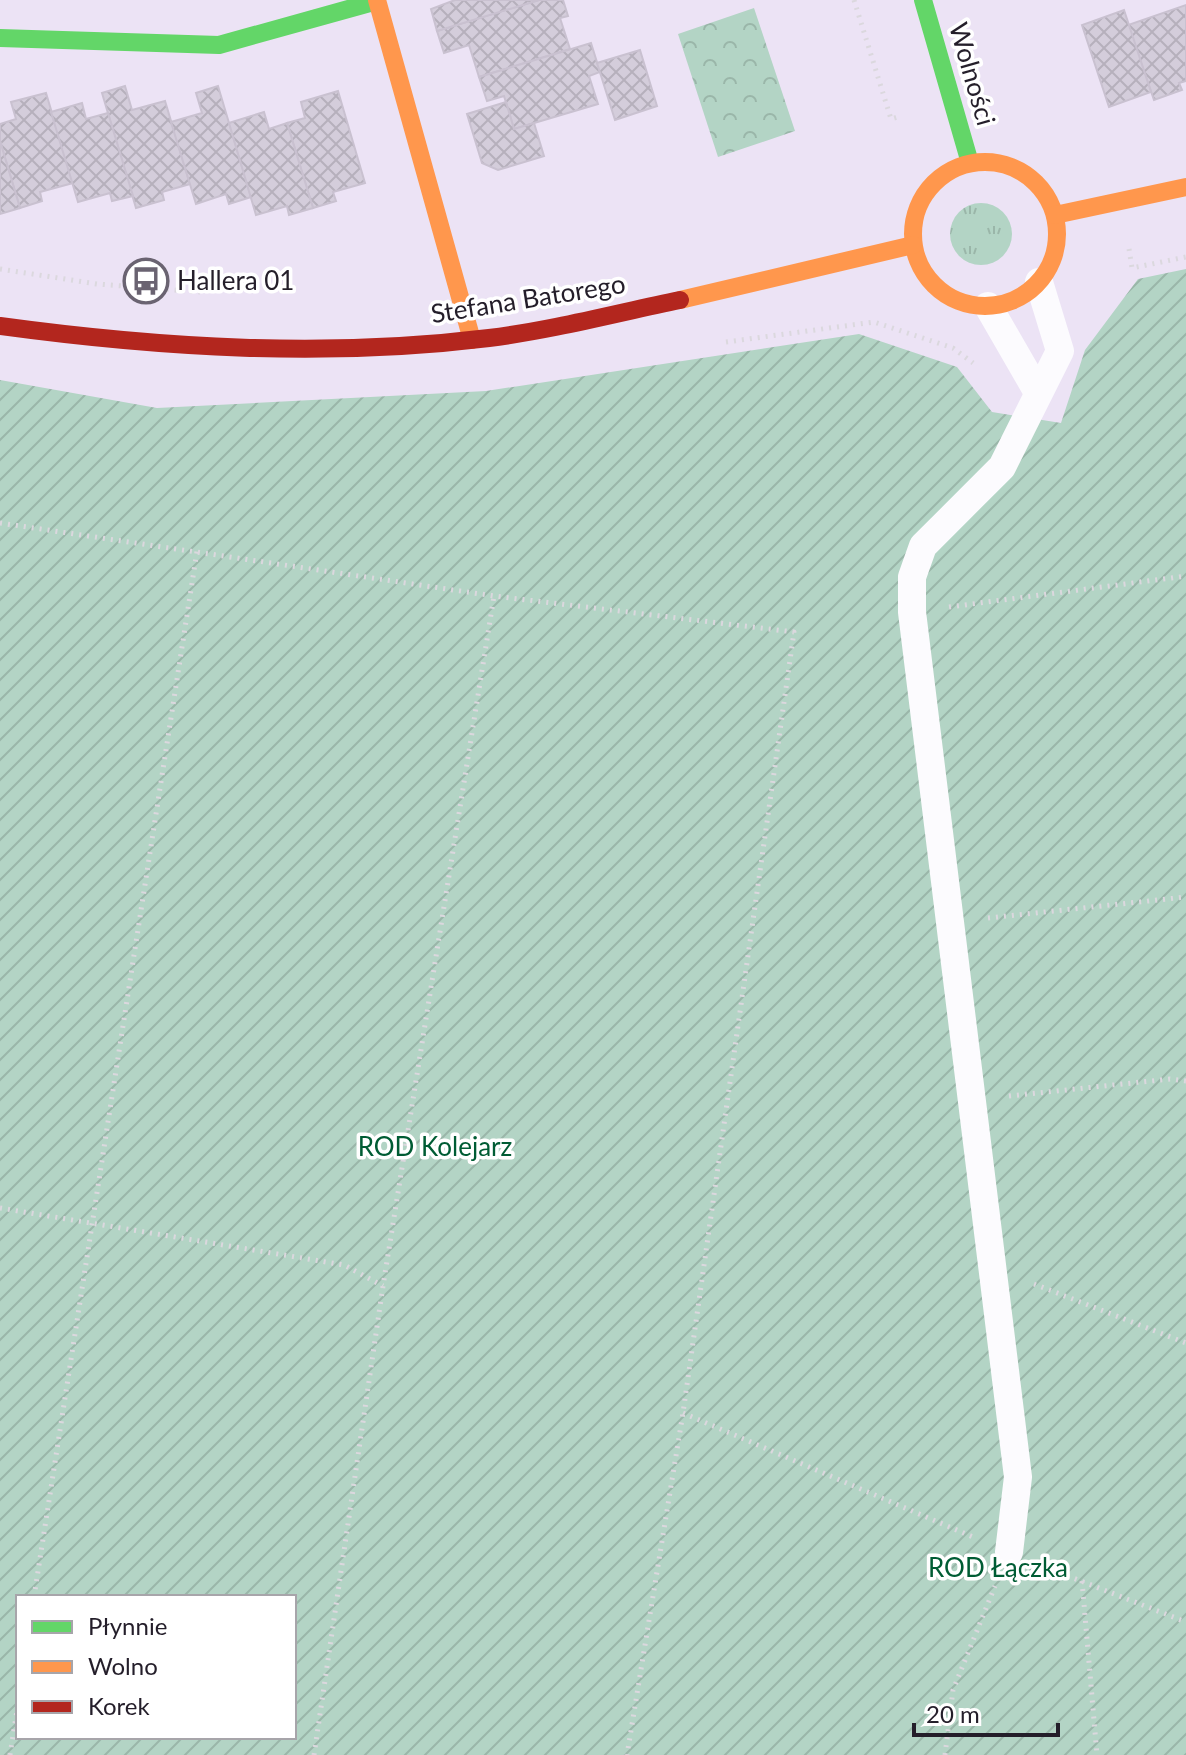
<svg xmlns="http://www.w3.org/2000/svg" width="1186" height="1755" font-family="Lato,sans-serif">
  <style>
    .grass { fill: url(#grass-tufts) }
    .forest { fill: url(#forest-crowns) }
    .garden { fill: url(#garden-furrows); fill-rule: evenodd }
    .building { fill: url(#building-cross-hatch); stroke: #c9c1d0; stroke-width: 2 }
    .lines { fill: none; stroke-linecap: round; stroke-linejoin: round }
    .path { stroke: #dbd8de; stroke-width: 5; stroke-dasharray: 2 6; stroke-linecap: butt }
    .lane { stroke: #fcfbfe; stroke-width: 28 }
    .fast { stroke: #63d668; stroke-width: 18 }
    .slow { stroke: #ff974d; stroke-width: 18 }
    .jam { stroke: #b3261e; stroke-width: 18 }
    .labels { text-anchor: middle; stroke-width: 7; stroke-linejoin: round; paint-order: stroke }
    .street-label { font-size: 26px; fill: #241e2a; stroke: #fff }
    .poi-label { font-size: 26px; fill: #241e2a; stroke: #fff; text-anchor: start }
    .park-label { font-size: 26px; fill: #005c34; stroke: #fff }
  </style>
  <defs>
    <pattern id="grass-tufts" width="24" height="20" patternUnits="userSpaceOnUse" patternTransform="scale(2)"><rect width="24" height="20" fill="#b3d4c5"/><path d="M3 7l-1-3M5 7V3M7 7l1-3M15 17l-1-3M17 17v-4M19 17l1-3" fill="none" stroke="#9ab6a9"/></pattern>
    <pattern id="forest-crowns" width="20" height="18" patternUnits="userSpaceOnUse" patternTransform="scale(2)"><rect width="20" height="18" fill="#b3d4c5"/><path d="M2 6a3 3 0 1 1 6 0M12 15a3 3 0 1 1 6 0" fill="none" stroke="#9ab6a9"/></pattern>
    <pattern id="garden-furrows" width="10" height="10" patternUnits="userSpaceOnUse" patternTransform="scale(2)"><rect width="10" height="10" fill="#b3d4c5"/><path d="M-1 1l2-2M0 10L10 0M9 11l2-2" fill="none" stroke="#9ab6a9"/></pattern>
    <pattern id="building-cross-hatch" width="8" height="8" patternUnits="userSpaceOnUse" patternTransform="scale(2)"><rect width="8" height="8" fill="#d4cddb"/><path d="M0 0l8 8M0 8l8-8" fill="none" stroke="#b6b0bc"/></pattern>
  </defs>
  <rect width="100%" height="100%" fill="#ece3f5"/>
  <circle class="grass" cx="981" cy="234" r="31"/>
  <path class="forest" d="M754 8 795 131 718 157 678 34Z"/>
  <path class="garden" d="M1186 269V1755H0V380L157 408 486 391 859 334 957 367 992 412 1061 423 1085 350 1138 279ZM18 1597H294V1737H18Z"/>
  <g class="building">
    <path d="M539 0H563L568 16 560 18 570 49 479 77 469 45 444 53 437 31Z"/>
    <path d="M539 0 437 31 431 9 455 0Z"/>
    <path d="M1186 5V81L1179 83 1182 90 1154 100 1128 25Z"/>
    <path d="M1124 10 1151 92 1109 107 1082 25Z"/>
    <path d="M591 43 600 72 589 76 598 104 514 129 504 96 487 101 479 77Z"/>
    <path d="M640 50 657 106 615 120 597 63Z"/>
    <path d="M125 86 132 110 165 101 190 184 162 192 164 200 136 208 102 93Z"/>
    <path d="M218 86 251 197 229 204 226 194 196 204 171 122 202 113 196 93Z"/>
    <path d="M338 91 365 183 333 192 336 201 313 208 287 123 305 118 301 102Z"/>
    <path d="M46 93 73 183 40 192 42 201 20 208 0 141V124L16 119 11 102Z"/>
    <path d="M506 102 514 129 534 123 544 156 498 170 482 163 467 114Z"/>
    <path d="M82 103 86 119 108 113 133 196 112 201 110 193 78 202 51 112Z"/>
    <path d="M264 112 269 129 287 123 313 208 289 215 287 206 256 215 229 123Z"/>
    <path d="M0 141 20 208 0 214Z"/>
  </g>
  <g class="lines">
    <g class="path">
      <path d="M854 0 891 119 901 116"/>
      <path d="M1129 249 1132 268 1186 257"/>
      <path d="M0 269 97 284 200 292"/>
      <path d="M726 342 874 322 953 348 973 363"/>
      <path d="M0 523 494 596 794 632 683 1413 627 1755"/>
      <path d="M949 607 1186 576"/>
      <path d="M988 918 1186 897"/>
      <path d="M1009 1096 1170 1079 1186 1081"/>
      <path d="M0 1208 344 1265 383 1286"/>
      <path d="M1034 1284 1186 1343"/>
      <path d="M683 1413 973 1537"/>
      <path d="M1045 1567 1186 1622"/>
      <path d="M1082 1581 1097 1755"/>
      <path d="M34 1597 197 551"/>
      <path d="M10 1755 18 1704"/>
      <path d="M314 1755 383 1286 494 596"/>
      <path d="M945 1755 953 1690 995 1586"/>
    </g>
    <g class="lane">
      <path d="M988 306 1037 391"/>
      <path d="M1009 1552 1018 1477 912 612V577L923 546 1002 467 1060 351 1039 282"/>
    </g>
    <g class="fast">
      <path d="M923 0 970 163"/>
      <path d="M0 38 219 45 377 1"/>
    </g>
    <g class="slow">
      <path d="M377 0 472 340"/>
      <circle cx="985" cy="234" r="72"/>
      <path d="M1055 215 1186 187"/>
      <path d="M680 300 913 245"/>
    </g>
    <path class="jam" d="M0 326C161 348 327 358 489 338 553 330 617 313 680 300"/>
  </g>
  <defs>
    <g id="bus-ring" transform="scale(2.3)"><circle r="9.5" fill="#fff" stroke="#6a6371" stroke-width="1.5"/><path d="M-5-6H5V4H4V6H2V4H-2V6H-4V4H-5ZM-3.5-4V0h7V-4ZM-3.5 1.2v1.5H-2V1.2ZM2 1.2v1.5H3.5V1.2Z" fill="#6a6371"/></g>
  </defs>
  <g fill-rule="evenodd">
    <use href="#bus-ring" x="146" y="281"/>
  </g>
  <g class="labels">
    <g class="street-label">
      <text transform="translate(972 74) rotate(74)" y="9">Wolności</text>
      <text transform="translate(528 299) rotate(-9)" y="9">Stefana Batorego</text>
    </g>
    <g class="poi-label">
      <text x="177" y="290">Hallera 01</text>
    </g>
    <g class="park-label">
      <text x="435" y="1156">ROD Kolejarz</text>
      <text x="998" y="1577">ROD Łączka</text>
    </g>
  </g>
  <rect x="16" y="1595" width="280" height="144" fill="#ffffff" stroke="#a7a5aa" stroke-width="2"/>
  <rect x="32" y="1621" width="40" height="12" fill="#63d668" stroke="#a7a5aa" stroke-width="2"/>
  <text x="88" y="1635" font-size="24" fill="#241e2a">Płynnie</text>
  <rect x="32" y="1661" width="40" height="12" fill="#ff974d" stroke="#a7a5aa" stroke-width="2"/>
  <text x="88" y="1675" font-size="24" fill="#241e2a">Wolno</text>
  <rect x="32" y="1701" width="40" height="12" fill="#b3261e" stroke="#a7a5aa" stroke-width="2"/>
  <text x="88" y="1715" font-size="24" fill="#241e2a">Korek</text>
  <path d="M914 1723v12h144v-12" fill="none" stroke="#241e2a" stroke-width="4"/>
  <text x="926" y="1723" font-size="24" fill="#241e2a" stroke="#ffffff" stroke-width="6" paint-order="stroke">20 m</text>
</svg>
